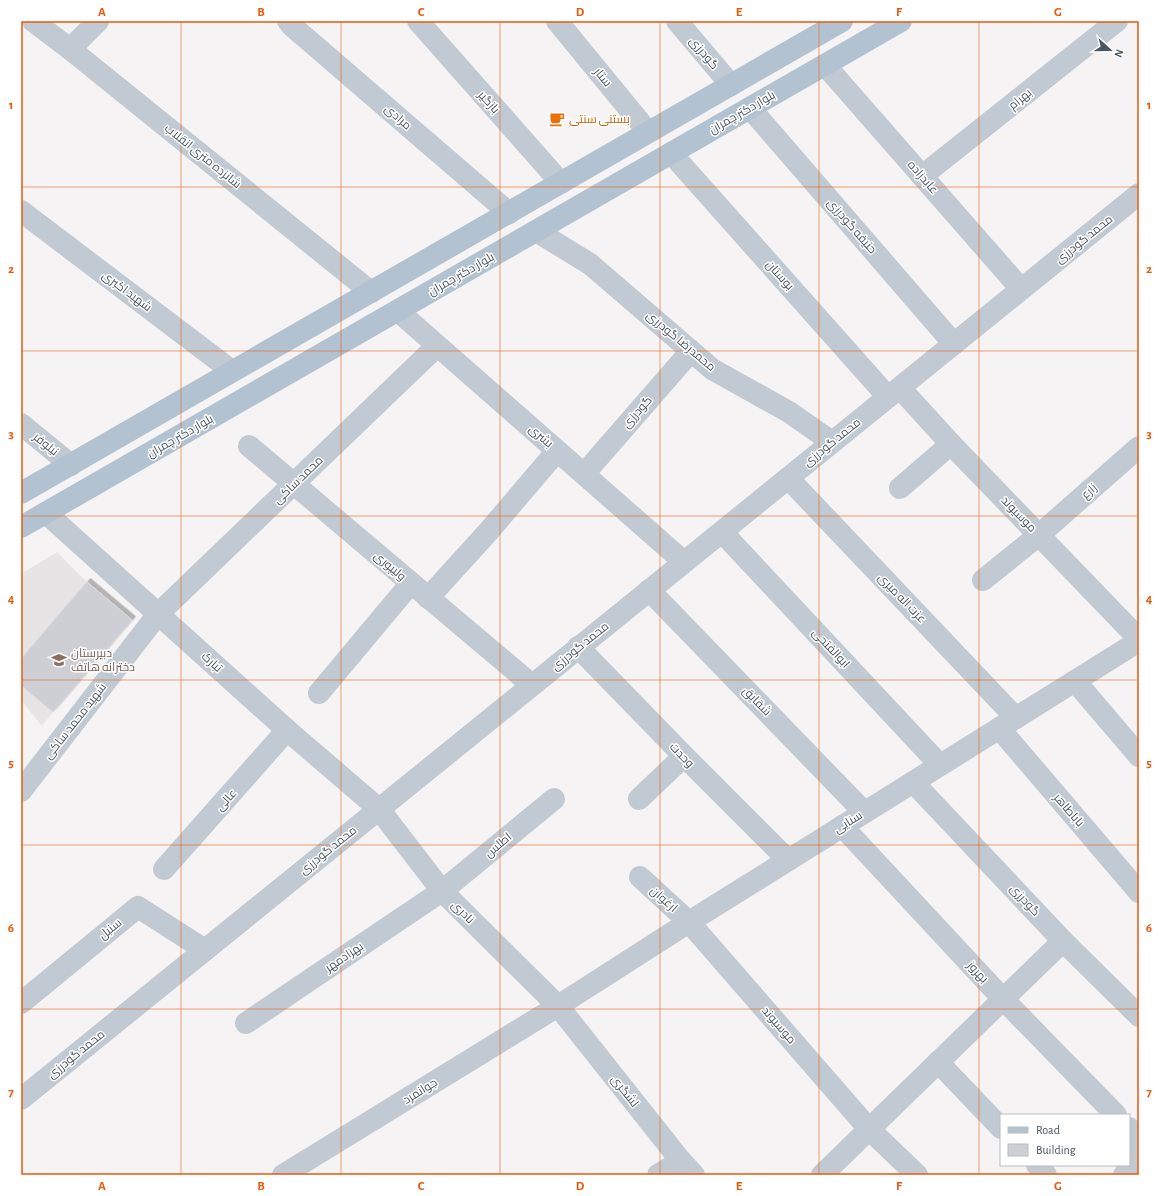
<svg xmlns="http://www.w3.org/2000/svg" width="1160" height="1196" font-family="'Alegreya Sans',Cairo,sans-serif">
  <style>
    .education { fill: #e6e4e5 }
    .building { fill: #cdcfd5; stroke: #d7d9de; filter: url(#shadow) }
    .lines { fill: none; stroke-linecap: round; stroke-linejoin: round }
    .minor { stroke: #c1cad2; stroke-width: 22 }
    .major { stroke: #b3c2d1; stroke-width: 22 }
    .grid { fill: none; stroke: #e8590c; stroke-width: 1; stroke-opacity: 0.55 }
    .labels { text-anchor: middle; stroke-width: 3; stroke-linejoin: round; paint-order: stroke }
    .street-label { font-size: 12px; fill: #4a5661; stroke: #fff }
    .food-label { font-size: 12px; fill: #c56008; stroke: #fff; text-anchor: start }
    .education-label { font-size: 12px; fill: #785e54; stroke: #fff; text-anchor: start }
    .neatline { fill: none; stroke: #e8590c; stroke-width: 1.5 }
    .grid-label { font-size: 13px; text-anchor: middle; font-weight: bold; fill: #e8590c }
  </style>
  <defs>
    <filter id="shadow"><feDropShadow dx="3.5" dy="-3.5" stdDeviation="0" flood-color="#0004"/></filter>
  </defs>
  <rect width="100%" height="100%" fill="#f5f3f3"/>
  <path class="education" d="M57 552 87 582 132 620 53 712 42 726 21 700V574Z"/>
  <path class="building" d="M87 582 132 620 53 712 21 685V659Z"/>
  <g class="lines">
    <g class="minor">
      <path d="M33 21 70 49 371 292"/>
      <path d="M288 21 292 26 509 213"/>
      <path d="M418 21 561 183"/>
      <path d="M557 21 648 132"/>
      <path d="M677 21 731 85"/>
      <path d="M70 49 98 21"/>
      <path d="M825 65 1021 289"/>
      <path d="M750 108 954 344"/>
      <path d="M671 153 888 397"/>
      <path d="M922 176 1117 21"/>
      <path d="M21 211 232 371"/>
      <path d="M536 231 590 264 712 369 789 412 832 442"/>
      <path d="M398 311 684 562"/>
      <path d="M900 388 951 444 1139 639"/>
      <path d="M21 424 71 465"/>
      <path d="M249 446 532 685"/>
      <path d="M584 474 691 351"/>
      <path d="M788 478 1016 718"/>
      <path d="M900 488 951 444"/>
      <path d="M46 513 287 730 379 809 442 891 558 1006 681 1161 694 1175"/>
      <path d="M722 532 940 765"/>
      <path d="M983 580 1039 535 1139 447"/>
      <path d="M649 590 864 812"/>
      <path d="M428 598 488 532 557 451"/>
      <path d="M578 647 684 756 788 860"/>
      <path d="M1075 681 1139 756"/>
      <path d="M319 693 411 583"/>
      <path d="M999 728 1139 892"/>
      <path d="M913 782 1063 941 1139 1016"/>
      <path d="M21 791 158 614 437 346"/>
      <path d="M639 799 684 756"/>
      <path d="M842 826 1003 999 1116 1115"/>
      <path d="M164 869 287 730"/>
      <path d="M640 877 689 922 869 1129 917 1175"/>
      <path d="M21 1003 138 907 205 950"/>
      <path d="M246 1023 442 891 554 799"/>
      <path d="M938 1062 1001 1128"/>
      <path d="M21 1099 1139 194"/>
      <path d="M1129 1128 1139 1138"/>
      <path d="M1037 1165 1046 1175"/>
      <path d="M283 1175 558 1006 689 922 1139 641"/>
      <path d="M658 1175 681 1161"/>
      <path d="M822 1175 1063 941"/>
      <path d="M1124 1175 1139 1151"/>
    </g>
    <g class="major">
      <path d="M21 493 842 21"/>
      <path d="M21 527 901 21"/>
    </g>
  </g>
  <path class="grid" d="M181 21V1175M341 21V1175M500 21V1175M660 21V1175M819 21V1175M979 21V1175M21 187H1139M21 351H1139M21 516H1139M21 680H1139M21 845H1139M21 1009H1139"/>
  <defs>
    <g id="cafe-bare" transform="scale(1.2)"><path d="M-5.5-4.5H6V0H3Q3 3.5 0 3.5H-2.5Q-5.5 3.5-5.5 0ZM3-3.2v2h1.7v-2ZM-6 4.5H4V6H-6Z" fill="#e8710a" stroke="#fff" stroke-width="2.5" paint-order="stroke"/></g>
    <g id="school-bare" transform="scale(1.2)"><path d="M0-5L7-2L0 1L-7-2ZM-4 1L0 2.5L4 1V4Q0 6-4 4Z" fill="#8d6e63" stroke="#fff" stroke-width="2.5" paint-order="stroke"/></g>
  </defs>
  <g fill-rule="evenodd">
    <use href="#cafe-bare" x="557" y="119"/>
    <use href="#school-bare" x="59" y="660"/>
  </g>
  <g class="labels">
    <g class="street-label">
      <text transform="translate(704 53) rotate(50)" y="4">گودرزی</text>
      <text transform="translate(603 77) rotate(51)" y="4">ستار</text>
      <text transform="translate(1020 99) rotate(-39)" y="4">بهرام</text>
      <text transform="translate(489 102) rotate(48)" y="4">بازگیر</text>
      <text transform="translate(742 112) rotate(-30)" y="4">بلوار دکتر چمران</text>
      <text transform="translate(398 117) rotate(41)" y="4">مرادی</text>
      <text transform="translate(203 156) rotate(39)" y="4">شانزده متری انقلاب</text>
      <text transform="translate(923 177) rotate(49)" y="4">عابدزاده</text>
      <text transform="translate(852 226) rotate(49)" y="4">حنیفه گودرزی</text>
      <text transform="translate(1084 239) rotate(-39)" y="4">محمد گودرزی</text>
      <text transform="translate(461 274) rotate(-30)" y="4">بلوار دکتر چمران</text>
      <text transform="translate(780 275) rotate(48)" y="4">بوستان</text>
      <text transform="translate(127 291) rotate(37)" y="4">شهید اکبری</text>
      <text transform="translate(681 341) rotate(40)" y="4">محمدرضا گودرزی</text>
      <text transform="translate(637 412) rotate(-49)" y="4">گودرزی</text>
      <text transform="translate(180 436) rotate(-30)" y="4">بلوار دکتر چمران</text>
      <text transform="translate(541 436) rotate(41)" y="4">بشری</text>
      <text transform="translate(832 442) rotate(-39)" y="4">محمد گودرزی</text>
      <text transform="translate(46 444) rotate(39)" y="4">نیلوفر</text>
      <text transform="translate(298 480) rotate(-44)" y="4">محمد ساکی</text>
      <text transform="translate(1089 491) rotate(-41)" y="4">زارع</text>
      <text transform="translate(1019 514) rotate(46)" y="4">موسیوند</text>
      <text transform="translate(390 566) rotate(40)" y="4">ولیپوری</text>
      <text transform="translate(902 598) rotate(46)" y="4">عزت اله میری</text>
      <text transform="translate(580 646) rotate(-39)" y="4">محمد گودرزی</text>
      <text transform="translate(831 648) rotate(47)" y="4">ابوالفتحی</text>
      <text transform="translate(212 662) rotate(42)" y="4">تبارک</text>
      <text transform="translate(757 701) rotate(46)" y="4">شقایق</text>
      <text transform="translate(75 721) rotate(-52)" y="4">شهید محمد ساکی</text>
      <text transform="translate(682 755) rotate(46)" y="4">وحدت</text>
      <text transform="translate(226 800) rotate(-48)" y="4">عالی</text>
      <text transform="translate(1069 810) rotate(49)" y="4">باباطاهر</text>
      <text transform="translate(848 822) rotate(-32)" y="4">سنایی</text>
      <text transform="translate(498 845) rotate(-40)" y="4">اطلس</text>
      <text transform="translate(328 850) rotate(-39)" y="4">محمد گودرزی</text>
      <text transform="translate(664 899) rotate(42)" y="4">ارغوان</text>
      <text transform="translate(1025 900) rotate(47)" y="4">گودرزی</text>
      <text transform="translate(463 912) rotate(45)" y="4">نادری</text>
      <text transform="translate(110 929) rotate(-39)" y="4">سنبل</text>
      <text transform="translate(344 957) rotate(-34)" y="4">بهزادمهر</text>
      <text transform="translate(978 972) rotate(47)" y="4">بهروز</text>
      <text transform="translate(779 1025) rotate(49)" y="4">موسیوند</text>
      <text transform="translate(76 1054) rotate(-39)" y="4">محمد گودرزی</text>
      <text transform="translate(420 1091) rotate(-32)" y="4">جوانمرد</text>
      <text transform="translate(625 1091) rotate(52)" y="4">لشگری</text>
    </g>
    <g class="food-label">
      <text x="569" y="123">بستنی سنتی</text>
    </g>
    <g class="education-label">
      <text x="71" y="657">دبیرستان<tspan x="71" dy="14">دخترانه هاتف</tspan></text>
    </g>
  </g>
  <rect width="1160" height="1196" fill="none" stroke="#ffffff" stroke-width="44"/>
  <rect x="1000" y="1114" width="130" height="52" fill="#ffffff" stroke="#b7bbc0"/>
  <rect x="1008" y="1127" width="20" height="6" fill="#b3c2d1" stroke="#b7bbc0"/>
  <text x="1036" y="1134" font-size="12" fill="#4a5661">Road</text>
  <rect x="1008" y="1144" width="20" height="12" fill="#cdcfd5" stroke="#b7bbc0"/>
  <text x="1036" y="1154" font-size="12" fill="#4a5661">Building</text>
  <g transform="translate(1110 50) rotate(111)" stroke="#ffffff" stroke-width="3" paint-order="stroke">
  <path d="M0-3L7 15L0 10L-7 15Z" fill="#4a5661"/>
  <text y="-6" font-size="11" font-weight="bold" text-anchor="middle" fill="#4a5661">N</text>
  </g>
  <rect x="22" y="22" width="1116" height="1152" class="neatline"/>
  <g class="grid-label">
    <text x="102" y="16">A</text>
    <text x="261" y="16">B</text>
    <text x="421" y="16">C</text>
    <text x="580" y="16">D</text>
    <text x="739" y="16">E</text>
    <text x="899" y="16">F</text>
    <text x="1058" y="16">G</text>
    <text x="11" y="109">1</text>
    <text x="1149" y="109">1</text>
    <text x="11" y="273">2</text>
    <text x="1149" y="273">2</text>
    <text x="11" y="438">3</text>
    <text x="1149" y="438">3</text>
    <text x="11" y="603">4</text>
    <text x="1149" y="603">4</text>
    <text x="11" y="767">5</text>
    <text x="1149" y="767">5</text>
    <text x="11" y="932">6</text>
    <text x="1149" y="932">6</text>
    <text x="11" y="1096">7</text>
    <text x="1149" y="1096">7</text>
    <text x="102" y="1190">A</text>
    <text x="261" y="1190">B</text>
    <text x="421" y="1190">C</text>
    <text x="580" y="1190">D</text>
    <text x="739" y="1190">E</text>
    <text x="899" y="1190">F</text>
    <text x="1058" y="1190">G</text>
  </g>
</svg>
